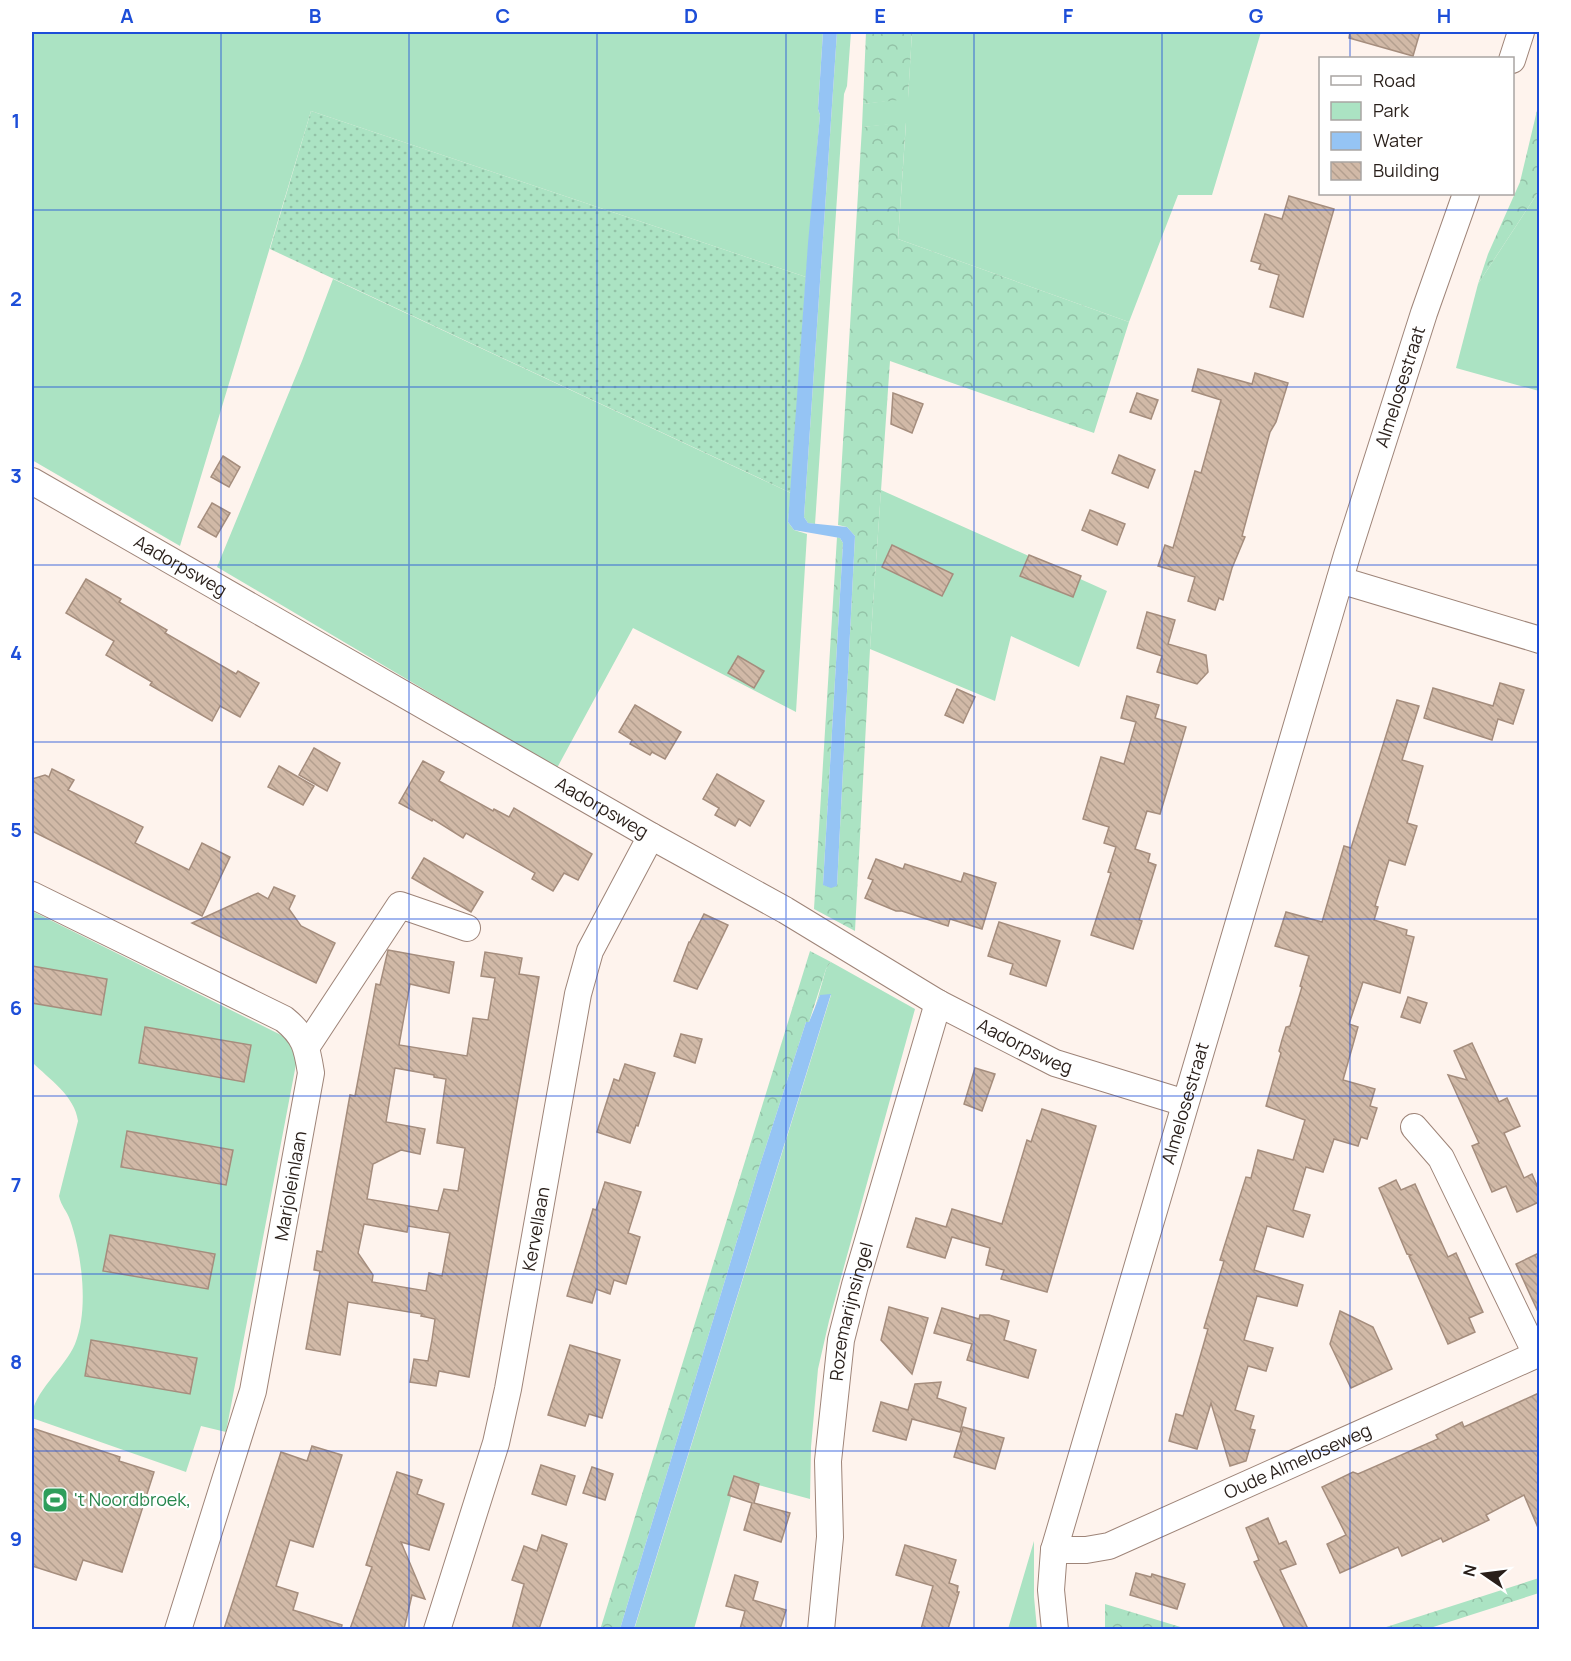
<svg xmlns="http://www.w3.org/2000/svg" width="1571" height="1661" font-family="Manrope,sans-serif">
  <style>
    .green { fill: #abe3c3 }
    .forest { fill: url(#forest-crowns) }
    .garden { fill: url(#garden-dots) }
    .water { fill: #95c4f4 }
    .building { fill: url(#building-back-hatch); stroke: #a58d7d; stroke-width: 1.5; fill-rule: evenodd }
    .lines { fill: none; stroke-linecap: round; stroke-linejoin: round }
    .minor-casing { stroke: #9e8478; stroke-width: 28 }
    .minor { stroke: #fff; stroke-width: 26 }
    .grid { fill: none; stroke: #1d4ed8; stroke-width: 1.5; stroke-opacity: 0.55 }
    .labels { text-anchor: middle; stroke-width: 4.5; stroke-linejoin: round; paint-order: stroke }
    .street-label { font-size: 18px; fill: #291f1a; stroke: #fff }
    .leisure-label { font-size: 18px; fill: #27864d; stroke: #fff; text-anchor: start }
    .neatline { fill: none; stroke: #1d4ed8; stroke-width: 2 }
    .grid-label { font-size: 20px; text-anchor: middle; font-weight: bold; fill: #1d4ed8 }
  </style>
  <defs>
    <pattern id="forest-crowns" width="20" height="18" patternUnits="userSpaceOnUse" patternTransform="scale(1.5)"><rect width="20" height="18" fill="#abe3c3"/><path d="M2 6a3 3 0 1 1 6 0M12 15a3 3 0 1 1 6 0" fill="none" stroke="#93c2a7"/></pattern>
    <pattern id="garden-dots" width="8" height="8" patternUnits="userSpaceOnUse" patternTransform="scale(1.5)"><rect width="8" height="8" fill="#abe3c3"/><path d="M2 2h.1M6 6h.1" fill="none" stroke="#93c2a7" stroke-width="1.8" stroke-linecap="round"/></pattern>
    <pattern id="building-back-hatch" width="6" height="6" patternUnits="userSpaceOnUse" patternTransform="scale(1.5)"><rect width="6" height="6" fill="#d1b9a7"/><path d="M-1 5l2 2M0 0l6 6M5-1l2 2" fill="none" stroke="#b39f8f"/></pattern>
  </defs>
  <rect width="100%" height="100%" fill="#fef3ed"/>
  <g class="green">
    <path d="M32 32H823L818 109 820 115 806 277 311 111 180 546 32 460Z"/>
    <path d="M837 32H851L847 86 844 94 815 524 808 523 804 517Z"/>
    <path d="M912 32H1261L1212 195H1178L1129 322 898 239 906 123 862 127 863 104 908 98Z"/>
    <path d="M1539 191V391L1456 368 1478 284Z"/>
    <path d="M333 279 791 493 788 522 794 530 807 534 796 712 633 628 557 768 217 567 302 361Z"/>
    <path d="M881 490 1107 591 1079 667 1011 636 995 701 870 649Z"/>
    <path d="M32 911 289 1039 297 1059 226 1432 201 1426 186 1472 32 1418C31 1394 65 1368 75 1344 89 1310 82 1254 70 1220 67 1211 61 1206 59 1196L78 1121C75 1096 49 1079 32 1062Z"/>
    <path d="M831 962 915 1009 829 1321 818 1369 811 1447 810 1499 736 1479 694 1629 634 1630 831 995H820L815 1008 826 969Z"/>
    <path d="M1034 1541V1597L1037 1629H1008Z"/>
  </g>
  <g class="forest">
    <path d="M866 32H912L908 99 863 104Z"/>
    <path d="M1539 102V191L1478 284 1488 254 1520 182Z"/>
    <path d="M906 122 898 239 1129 322 1094 433 890 361 870 649 855 931 814 909 837 537 840 538 843 543 823 885 837 886 855 536 847 527 838 525 862 127Z"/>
    <path d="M810 951 831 962 826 969 809 1022H806L757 1174 620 1629 600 1630Z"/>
    <path d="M1539 1578V1593L1427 1629H1380Z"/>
    <path d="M1105 1604 1187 1629H1105Z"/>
  </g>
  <path class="garden" d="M311 111 806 277 791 493 270 249Z"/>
  <g class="water">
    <path d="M823 32H837L804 517 808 523 847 527 855 536 837 886 831 888 823 885 843 543 840 538 794 530 788 522 808 243 820 115 818 109Z"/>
    <path d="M831 994 634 1629H620L757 1174 806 1022H809L820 995Z"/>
  </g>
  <g class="building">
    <path d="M1350 32H1420L1413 56 1349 38Z"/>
    <path d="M1289 196 1334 209 1303 317 1270 307 1279 275 1259 269 1261 264 1251 261 1265 214 1282 219Z"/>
    <path d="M1198 369 1252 384 1255 373 1288 383 1276 422 1270 432 1242 536 1245 537 1232 568 1223 600 1219 598 1215 610 1188 601 1195 577 1158 566 1165 545 1173 548 1195 471 1201 473 1221 400 1192 391Z"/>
    <path d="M893 393 923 404 912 433 891 424Z"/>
    <path d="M1137 393 1158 400 1151 419 1130 412Z"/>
    <path d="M1119 455 1155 470 1148 488 1112 473Z"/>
    <path d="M223 456 240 467 229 487 211 477Z"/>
    <path d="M212 503 230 513 216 537 198 527Z"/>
    <path d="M1090 510 1125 524 1117 545 1082 530Z"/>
    <path d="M892 545 953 574 942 596 882 567Z"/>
    <path d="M1029 555 1081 576 1073 597 1020 576Z"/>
    <path d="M86 579 121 599 119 602 167 630 165 633 236 674 238 671 259 683 240 717 220 706 212 721 150 685 152 682 106 655 114 641 66 613Z"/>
    <path d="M1147 612 1175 620 1168 644 1206 655 1208 672 1197 684 1157 672 1162 656 1137 648Z"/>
    <path d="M738 656 764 671 754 688 728 673Z"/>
    <path d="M1500 683 1524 690 1513 724 1498 719 1492 740 1424 718 1433 688 1493 706Z"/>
    <path d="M957 689 975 697 963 723 945 715Z"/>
    <path d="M1127 696 1159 705 1155 718 1186 727 1160 814 1147 811 1135 849 1150 854 1148 862 1156 865 1139 920 1142 921 1133 949 1091 935 1111 873 1108 872 1116 847 1104 843 1109 827 1083 819 1101 757 1124 764 1136 722 1121 718Z"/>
    <path d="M1397 700 1419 706 1402 760 1423 766 1407 823 1417 826 1405 865 1389 860 1375 906 1378 907 1374 920 1407 930 1406 935 1414 937 1400 993 1363 982 1349 1024 1358 1027 1343 1080 1375 1089 1370 1106 1377 1108 1367 1139 1361 1137 1358 1146 1334 1139 1323 1172 1306 1167 1293 1210 1310 1215 1303 1237 1267 1226 1254 1270 1303 1285 1297 1306 1257 1296 1244 1340 1273 1348 1266 1371 1248 1366 1235 1410 1254 1416 1250 1429 1255 1430 1246 1461 1230 1466 1211 1403 1197 1449 1169 1441 1176 1414 1183 1416 1208 1329 1204 1328 1224 1261 1220 1260 1246 1177 1251 1178 1258 1150 1293 1160 1305 1120 1266 1106 1281 1053 1279 1051 1282 1040 1286 1027 1290 1026 1302 987 1300 986 1309 956 1275 946 1286 912 1322 922 1344 846 1351 848Z"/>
    <path d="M635 705 681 732 665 759 652 752 650 755 630 744 632 740 619 732Z"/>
    <path d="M314 748 340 763 327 791 299 775Z"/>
    <path d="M423 761 444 772 439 781 493 811 494 809 509 817 514 808 592 854 578 880 564 873 553 891 532 879 535 873 466 833 463 838 433 819 432 821 399 803Z"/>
    <path d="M279 766 314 786 303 805 268 787Z"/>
    <path d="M52 769 74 780 68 790 143 827 135 843 189 870 202 843 230 857 202 916 32 831V779L45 775 49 777Z"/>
    <path d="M717 774 764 801 750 826 739 819 735 826 715 815 719 808 703 799Z"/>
    <path d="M424 858 483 892 471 912 412 878Z"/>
    <path d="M876 859 903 869 905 864 961 882 964 873 996 883 982 929 950 919 948 926 902 911H896L865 898 873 880 868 878Z"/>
    <path d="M274 887 295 896 289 909 301 926 335 943 316 983 192 923 258 893 268 899Z"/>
    <path d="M704 914 728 925 697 989 674 981 689 942H690Z"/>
    <path d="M999 922 1060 941 1046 986 1010 974 1013 964 988 956Z"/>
    <path d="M388 950 454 962 449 993 410 984 399 1045 467 1056 473 1018 488 1020 495 978 481 976 485 952 522 958 519 974 539 977 469 1377 439 1371 436 1386 410 1382 414 1359 428 1361 432 1340 435 1319 421 1316 422 1314 348 1302 340 1355 306 1349 320 1271 314 1270 317 1251 322 1252 350 1095 355 1096 376 984 380 985ZM395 1068 434 1075V1077L446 1079 437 1143 465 1148 458 1191 444 1189 438 1211 367 1199 373 1164 401 1150 420 1154 425 1129 386 1122ZM364 1224 407 1232 408 1226 450 1233 442 1276 429 1273 426 1291 372 1282 373 1275 358 1253Z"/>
    <path d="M32 966 107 979 101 1015 32 1003Z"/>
    <path d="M1408 997 1427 1003 1420 1023 1401 1017Z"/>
    <path d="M145 1027 251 1045 244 1082 139 1063Z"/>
    <path d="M681 1034 702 1039 695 1063 674 1056Z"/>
    <path d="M1472 1043 1499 1102 1507 1098 1520 1126 1504 1133 1524 1178 1532 1174 1539 1190V1202L1517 1212 1506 1186 1492 1192 1472 1146 1479 1143 1448 1075 1467 1080 1454 1051Z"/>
    <path d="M625 1064 655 1073 638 1126 636 1125 630 1143 597 1132 614 1079 619 1081Z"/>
    <path d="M975 1068 995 1074 982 1111 964 1104Z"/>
    <path d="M1042 1109 1096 1126 1047 1292 1001 1279 1004 1270 986 1265 990 1248 952 1237 945 1258 907 1247 916 1218 946 1227 952 1209 1002 1224 1027 1140 1031 1142Z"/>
    <path d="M127 1131 233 1150 226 1185 121 1167Z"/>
    <path d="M1396 1180 1401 1190 1415 1184 1448 1257 1456 1253 1483 1312 1469 1318 1475 1332 1448 1344 1409 1256 1411 1255 1407 1254 1379 1188Z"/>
    <path d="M605 1182 641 1192 628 1233 640 1237 626 1284 614 1280 610 1294 596 1289 592 1303 567 1296 593 1209 596 1210Z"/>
    <path d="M110 1235 215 1254 208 1289 103 1271Z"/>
    <path d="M1539 1253V1314L1516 1264Z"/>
    <path d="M889 1307 928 1318 912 1374 881 1340Z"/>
    <path d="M942 1308 979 1319 980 1315H989L1009 1321 1004 1340 1036 1350 1028 1378 967 1360 972 1344 934 1333Z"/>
    <path d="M1340 1311 1373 1327 1392 1369 1351 1388 1330 1344Z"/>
    <path d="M91 1340 197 1358 190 1394 85 1376Z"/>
    <path d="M570 1345 620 1360 602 1418 589 1414 585 1426 548 1415Z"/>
    <path d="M941 1382 937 1398 966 1408 960 1432 912 1419 906 1440 873 1431 881 1402 908 1410 915 1384Z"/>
    <path d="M1539 1393V1530L1524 1495 1486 1515 1489 1520 1443 1542 1441 1538 1402 1556 1398 1547 1340 1573 1327 1544 1346 1535 1322 1487 1353 1472 1358 1474 1438 1439 1436 1435 1462 1422 1464 1427Z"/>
    <path d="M963 1427 1004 1438 995 1469 954 1457Z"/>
    <path d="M32 1428 120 1457 119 1461 154 1472 122 1572 83 1560 76 1580 32 1566Z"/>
    <path d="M312 1446 342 1455 313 1547 290 1540 276 1586 298 1593 293 1610 342 1625 341 1629H224L281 1452 307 1461Z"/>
    <path d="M541 1465 575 1476 566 1505 532 1494Z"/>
    <path d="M592 1467 613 1474 605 1500 583 1493Z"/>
    <path d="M397 1472 422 1480 417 1494 444 1504 429 1550 401 1542 425 1599 412 1595 404 1629H350L372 1567 366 1565Z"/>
    <path d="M734 1476 759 1484 754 1503 790 1513 781 1542 744 1530 752 1503 728 1495Z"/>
    <path d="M1268 1518 1279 1544 1286 1541 1296 1564 1280 1570 1308 1629H1285L1254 1562 1259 1560 1246 1528Z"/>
    <path d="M542 1535 567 1544 539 1629H512L524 1584 512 1580 524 1546 537 1551Z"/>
    <path d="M905 1545 956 1560 949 1583 958 1586 957 1592H959L948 1629H921L933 1586 896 1575Z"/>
    <path d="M1136 1573 1151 1577 1152 1574 1185 1584 1177 1609 1130 1595Z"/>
    <path d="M735 1575 758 1582 753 1600 786 1610 780 1629H740L745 1611 726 1606Z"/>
  </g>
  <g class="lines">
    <g class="minor-casing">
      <g id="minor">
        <path d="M1512 60 1521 32"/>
        <path id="s1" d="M32 481 651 836 785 910 938 1003 1055 1063 1185 1103"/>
        <path d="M1340 580 1540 640"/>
        <path d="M32 895 284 1019C305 1036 307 1047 311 1073L253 1391 178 1630"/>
        <path d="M307 1046 400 905 467 928"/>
        <path d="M1414 1127 1441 1158 1536 1354"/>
        <path id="s2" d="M1054 1550H1086L1109 1546 1540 1353"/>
        <path id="s3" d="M437 1630 496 1443 508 1389 578 994 590 951 651 836"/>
        <path id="s4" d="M821 1630 830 1537 828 1461 841 1340 855 1285 938 1003"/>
        <path id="s5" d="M1055 1630 1051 1590 1054 1550 1347 555 1424 313 1466 194"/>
      </g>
    </g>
    <use href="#minor" class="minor"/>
  </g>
  <path class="grid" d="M221 32V1630M409 32V1630M597 32V1630M786 32V1630M974 32V1630M1162 32V1630M1350 32V58M1350 194V1630M32 210H1540M32 387H1540M32 565H1540M32 742H1540M32 919H1540M32 1096H1540M32 1274H1540M32 1451H1540"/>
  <defs>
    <g id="stadium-square" transform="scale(1.35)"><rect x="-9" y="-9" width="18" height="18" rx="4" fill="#2e9e5b" stroke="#fff"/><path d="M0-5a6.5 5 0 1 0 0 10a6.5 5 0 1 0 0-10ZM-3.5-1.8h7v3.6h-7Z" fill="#fff"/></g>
  </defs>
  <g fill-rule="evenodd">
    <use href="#stadium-square" x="55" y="1500"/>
  </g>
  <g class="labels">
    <g class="street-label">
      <text dy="6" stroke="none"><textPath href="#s5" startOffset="1294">Almelosestraat</textPath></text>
      <text dy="6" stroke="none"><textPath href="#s1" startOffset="171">Aadorpsweg</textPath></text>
      <text dy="6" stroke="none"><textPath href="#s1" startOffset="657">Aadorpsweg</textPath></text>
      <text dy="6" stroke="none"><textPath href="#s1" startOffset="1143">Aadorpsweg</textPath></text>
      <text dy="6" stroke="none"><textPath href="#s5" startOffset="546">Almelosestraat</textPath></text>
      <text transform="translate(291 1186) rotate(-80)" y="6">Marjoleinlaan</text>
      <text dy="6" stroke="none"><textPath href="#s3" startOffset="414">Kervellaan</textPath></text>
      <text dy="6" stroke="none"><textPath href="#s4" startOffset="321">Rozemarijnsingel</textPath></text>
      <text dy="6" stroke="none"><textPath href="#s2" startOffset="262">Oude Almeloseweg</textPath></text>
    </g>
    <g class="leisure-label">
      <text x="74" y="1506">'t Noordbroek,</text>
    </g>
  </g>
  <rect width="1571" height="1661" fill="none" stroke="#ffffff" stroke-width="66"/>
  <rect x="1319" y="57" width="195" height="138" fill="#ffffff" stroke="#a9a5a3" stroke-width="1.5"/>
  <rect x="1331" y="76" width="30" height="9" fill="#ffffff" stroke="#a9a5a3" stroke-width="1.5"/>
  <text x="1373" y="87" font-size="18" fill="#291f1a">Road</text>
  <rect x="1331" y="102" width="30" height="18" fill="#abe3c3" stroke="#a9a5a3" stroke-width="1.5"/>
  <text x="1373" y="117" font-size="18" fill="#291f1a">Park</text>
  <rect x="1331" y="132" width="30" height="18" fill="#95c4f4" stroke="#a9a5a3" stroke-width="1.5"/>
  <text x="1373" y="147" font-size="18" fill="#291f1a">Water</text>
  <rect x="1331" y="162" width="30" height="18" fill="url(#building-back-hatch)" stroke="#a9a5a3" stroke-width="1.5"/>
  <text x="1373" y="177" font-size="18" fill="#291f1a">Building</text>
  <g transform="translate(1484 1574) rotate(284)" stroke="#ffffff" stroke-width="4.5" paint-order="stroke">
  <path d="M0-4.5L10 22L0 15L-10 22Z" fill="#291f1a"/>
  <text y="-9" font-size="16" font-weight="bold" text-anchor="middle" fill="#291f1a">N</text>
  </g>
  <rect x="33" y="33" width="1505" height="1595" class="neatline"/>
  <g class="grid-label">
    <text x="127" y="23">A</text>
    <text x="315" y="23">B</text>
    <text x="503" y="23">C</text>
    <text x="691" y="23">D</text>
    <text x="880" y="23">E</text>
    <text x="1068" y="23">F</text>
    <text x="1256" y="23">G</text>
    <text x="1444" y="23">H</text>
    <text x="16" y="128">1</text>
    <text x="16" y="306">2</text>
    <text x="16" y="483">3</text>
    <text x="16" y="660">4</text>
    <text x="16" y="837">5</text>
    <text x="16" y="1015">6</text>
    <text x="16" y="1192">7</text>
    <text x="16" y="1369">8</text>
    <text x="16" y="1546">9</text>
  </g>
</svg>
